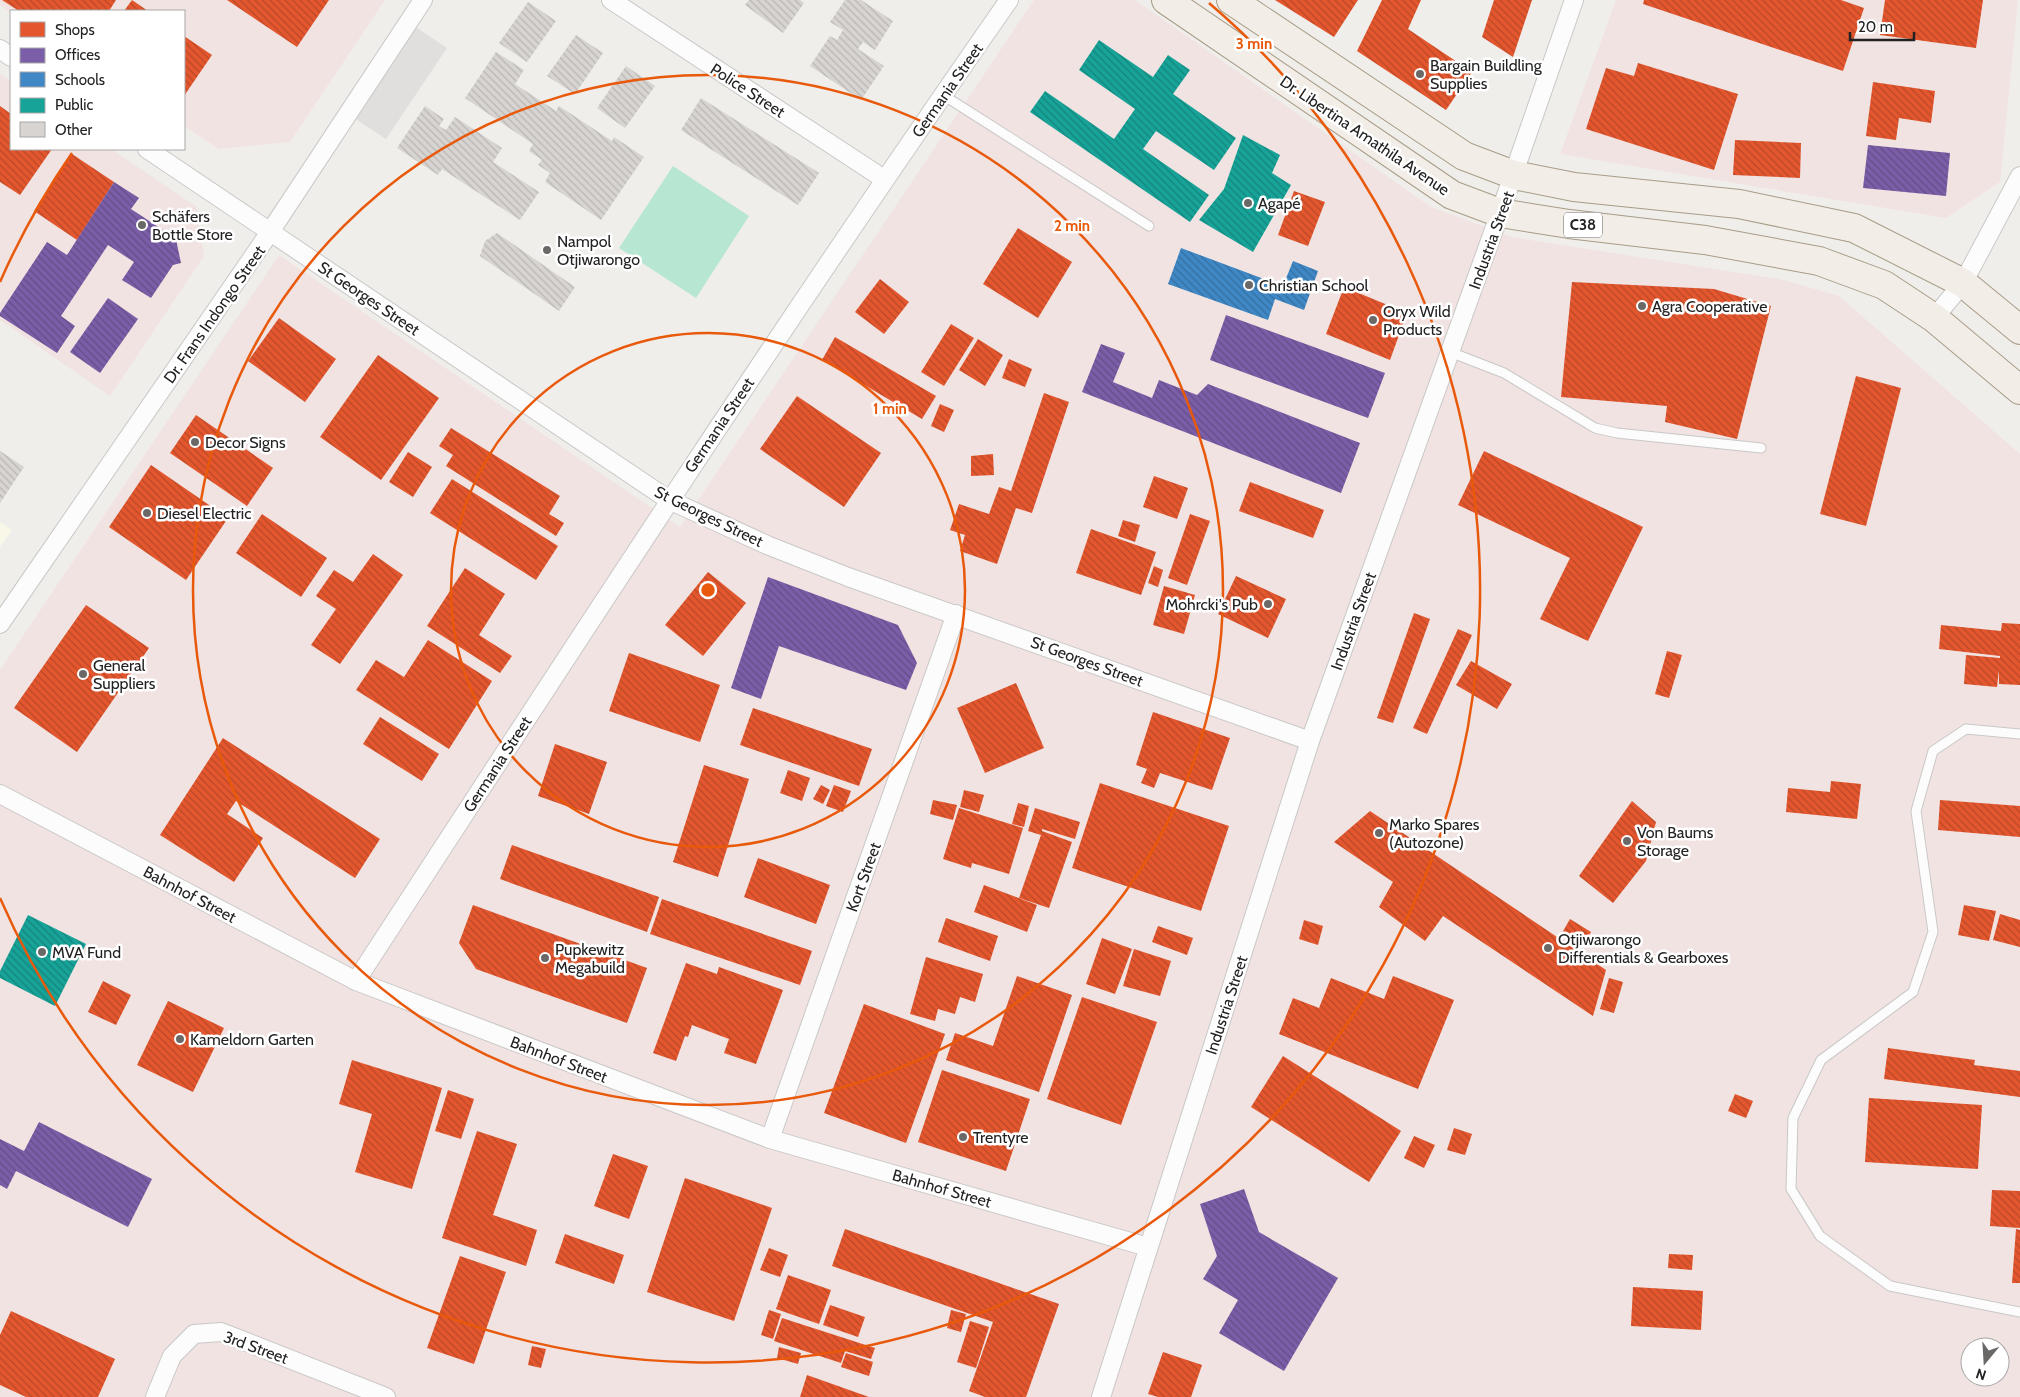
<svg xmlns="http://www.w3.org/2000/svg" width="2020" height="1397" font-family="Cabin,sans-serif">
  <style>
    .commercial { fill: #f1e3e1; fill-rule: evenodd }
    .education { fill: #f8f7e8 }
    .pitch { fill: #b7e6d2 }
    .parking { fill: #e0dfde }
    .shops { fill: url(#shops-back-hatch) }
    .offices { fill: url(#offices-back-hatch) }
    .schools { fill: url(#schools-back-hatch) }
    .public { fill: url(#public-back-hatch) }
    .building { fill: url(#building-back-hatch) }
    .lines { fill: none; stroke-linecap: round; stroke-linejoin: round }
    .service-casing { stroke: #c9c8c7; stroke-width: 11 }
    .minor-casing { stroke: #c9c8c7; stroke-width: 20 }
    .primary-casing { stroke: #a79c86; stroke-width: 30 }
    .service { stroke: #fdfcfc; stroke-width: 9 }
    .minor { stroke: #fdfcfc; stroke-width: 18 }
    .primary { stroke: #f3ede7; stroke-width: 28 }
    .ring { fill: none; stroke: #e8590c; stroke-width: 2.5 }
    .poi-dot { fill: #6a6968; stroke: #fff; stroke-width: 2 }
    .labels { text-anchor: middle; stroke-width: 5; stroke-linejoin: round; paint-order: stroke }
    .shield { fill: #fff; stroke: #646464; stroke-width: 1 }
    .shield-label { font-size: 15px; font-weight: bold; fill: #222 }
    .poi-label { font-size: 16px; fill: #222; stroke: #fff; text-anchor: start }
    .street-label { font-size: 16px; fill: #222; stroke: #fff }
    .centre { fill: #e8590c; stroke: #fff; stroke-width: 2.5 }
    .ring-label { font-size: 15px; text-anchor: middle; font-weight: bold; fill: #e8590c; stroke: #fff; stroke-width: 5; stroke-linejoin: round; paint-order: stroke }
  </style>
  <defs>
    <pattern id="shops-back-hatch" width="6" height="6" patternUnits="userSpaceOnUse" patternTransform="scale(1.25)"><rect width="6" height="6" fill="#e4572e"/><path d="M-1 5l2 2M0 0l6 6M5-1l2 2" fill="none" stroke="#b84827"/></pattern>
    <pattern id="offices-back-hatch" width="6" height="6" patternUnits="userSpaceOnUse" patternTransform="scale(1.25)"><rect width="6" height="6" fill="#7b5ea7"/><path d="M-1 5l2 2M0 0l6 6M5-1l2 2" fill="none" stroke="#644d88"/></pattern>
    <pattern id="schools-back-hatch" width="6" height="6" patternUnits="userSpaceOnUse" patternTransform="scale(1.25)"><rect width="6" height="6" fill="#3f88c5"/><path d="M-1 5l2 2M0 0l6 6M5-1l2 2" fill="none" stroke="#346fa0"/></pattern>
    <pattern id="public-back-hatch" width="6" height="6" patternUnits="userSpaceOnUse" patternTransform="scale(1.25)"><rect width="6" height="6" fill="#17a398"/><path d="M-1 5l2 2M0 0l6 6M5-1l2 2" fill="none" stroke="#14847c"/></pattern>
    <pattern id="building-back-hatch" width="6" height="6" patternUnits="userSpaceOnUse" patternTransform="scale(1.25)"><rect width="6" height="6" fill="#d7d4d2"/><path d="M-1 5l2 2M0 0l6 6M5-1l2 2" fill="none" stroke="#b8b6b4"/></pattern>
  </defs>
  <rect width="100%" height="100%" fill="#f0eeeb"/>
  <g class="commercial">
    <path d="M0 0H385L290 142 219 149 184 126V11L11 13 0 5Z"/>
    <path d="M1034 0H1135L1431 207 1512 237 1784 280 1839 296 2020 454V1397H0V670L279 255 680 527ZM1970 1347H2000V1377H1970Z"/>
    <path d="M1616 0H2018L2000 182 1946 218 1560 154Z"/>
    <path d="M0 74 11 81V149H111L197 207 204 256 110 396 0 320Z"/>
  </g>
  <path class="education" d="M0 522 12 530 0 547Z"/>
  <path class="pitch" d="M673 166 749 216 696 298 619 248Z"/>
  <path class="parking" d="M408 22 447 48 386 139 348 114Z"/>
  <g class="shops">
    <path d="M2 0H116L109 11H19Z"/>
    <path d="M132 0 148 11H124Z"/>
    <path d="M227 0H329L297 47Z"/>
    <path d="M1275 0H1358L1334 37Z"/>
    <path d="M1382 0H1421L1408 29 1472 72 1446 110 1357 51Z"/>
    <path d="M1494 0H1532L1513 57 1482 37Z"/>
    <path d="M1644 0H1841L1864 8 1843 71 1643 4Z"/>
    <path d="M1885 0H1983L1976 48 1880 35Z"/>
    <path d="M184 36 212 55 184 96Z"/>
    <path d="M1638 63 1738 94 1714 170 1586 129 1606 68 1634 76Z"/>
    <path d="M1873 82 1935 91 1931 123 1899 118 1896 140 1866 136Z"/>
    <path d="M0 106 11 114V149H52L20 195 0 182Z"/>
    <path d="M1735 140 1801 143 1800 178 1733 175Z"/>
    <path d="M72 154 114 182 77 240 34 211Z"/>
    <path d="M1294 191 1325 202 1308 246 1278 235Z"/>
    <path d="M1018 228 1072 262 1038 318 983 284Z"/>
    <path d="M880 279 909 302 884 334 855 312Z"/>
    <path d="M1572 282 1714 289 1771 306 1737 439 1665 422 1667 406 1561 397Z"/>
    <path d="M1344 287 1407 313 1390 360 1326 334Z"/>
    <path d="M279 318 336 359 305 402 248 361Z"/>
    <path d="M951 324 974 338 944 386 921 372Z"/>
    <path d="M835 337 936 396 922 419 822 360Z"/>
    <path d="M978 339 1003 355 985 386 959 370Z"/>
    <path d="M378 355 439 398 381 480 320 437Z"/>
    <path d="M1009 359 1032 369 1025 387 1002 378Z"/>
    <path d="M1856 376 1901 388 1866 526 1820 514Z"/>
    <path d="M1044 393 1069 402 1032 513 1016 508 997 564 960 551 965 535 950 530 959 504 989 514 999 487 1011 491Z"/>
    <path d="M797 396 881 453 844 507 760 449Z"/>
    <path d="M940 404 954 410 944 432 931 426Z"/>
    <path d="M196 415 273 468 247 506 170 453Z"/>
    <path d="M451 428 560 496 549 514 564 523 556 536 446 466 453 455 439 446Z"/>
    <path d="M1484 451 1643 527 1588 641 1540 619 1570 558 1458 505Z"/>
    <path d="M408 452 432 467 413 497 389 482Z"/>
    <path d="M993 454 994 475 971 476V456Z"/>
    <path d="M151 465 228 518 186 580 109 527Z"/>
    <path d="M1154 476 1188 488 1177 519 1143 507Z"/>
    <path d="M452 479 558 546 536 580 430 513Z"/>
    <path d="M1250 482 1324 510 1313 538 1239 511Z"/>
    <path d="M262 514 327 558 301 597 236 553Z"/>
    <path d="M1190 514 1210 521 1187 585 1168 578Z"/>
    <path d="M1123 520 1140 525 1135 542 1118 536Z"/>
    <path d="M1091 529 1156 552 1141 595 1076 573Z"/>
    <path d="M373 554 403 575 340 664 311 645 336 609 316 596 334 570 353 582Z"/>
    <path d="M1154 566 1163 570 1158 587 1148 583Z"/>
    <path d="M465 568 505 594 479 635 512 656 500 673 427 626Z"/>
    <path d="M708 572 746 603 703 656 665 625Z"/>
    <path d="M1236 576 1286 599 1268 638 1218 614Z"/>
    <path d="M1164 586 1195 595 1184 634 1153 625Z"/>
    <path d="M86 605 149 648 77 752 14 708Z"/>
    <path d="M1414 613 1430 619 1393 723 1377 718Z"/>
    <path d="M2002 623 2020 624V685L1999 684V670L1997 687 1964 684 1966 655 2000 658V656L1939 649 1941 625 2001 631Z"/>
    <path d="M1458 629 1472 635 1427 734 1413 728Z"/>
    <path d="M428 640 492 681 449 749 356 690 376 660 404 677Z"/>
    <path d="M1667 651 1682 655 1669 698 1655 694Z"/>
    <path d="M629 653 720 685 700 742 609 711Z"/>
    <path d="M1471 661 1512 684 1497 709 1456 685Z"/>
    <path d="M1016 683 1044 748 985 773 957 708Z"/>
    <path d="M753 708 872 749 859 786 740 745Z"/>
    <path d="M1153 712 1230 738 1212 790 1160 773 1154 788 1141 783 1147 769 1136 765Z"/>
    <path d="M380 717 439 754 422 781 363 744Z"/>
    <path d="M223 738 380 839 355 878 236 801 227 814 263 838 234 882 160 835Z"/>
    <path d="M555 744 607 762 589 814 538 796Z"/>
    <path d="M704 765 749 779 718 877 673 862Z"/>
    <path d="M788 770 810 778 802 801 780 793Z"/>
    <path d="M1831 781 1861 784 1857 819 1786 812 1788 788 1830 792Z"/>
    <path d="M1100 783 1229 826 1201 911 1072 868Z"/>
    <path d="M821 785 830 790 823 804 813 799Z"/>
    <path d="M834 785 851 791 843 812 826 806Z"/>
    <path d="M964 790 984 795 979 812 960 807Z"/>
    <path d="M933 800 957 805 953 820 930 814Z"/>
    <path d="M1940 800 2020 806V837L1938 830Z"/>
    <path d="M1632 801 1656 822 1646 861 1613 903 1579 876Z"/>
    <path d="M1018 803 1029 806 1024 827 1012 824Z"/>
    <path d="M959 808 1023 828 1009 874 972 863 971 868 943 859Z"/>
    <path d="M1035 808 1080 822 1075 839 1042 829V831L1072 842 1049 908 1019 898 1041 835 1028 831Z"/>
    <path d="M1370 811 1606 970 1593 1016 1443 916 1425 941 1379 907 1393 882 1334 842Z"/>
    <path d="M512 845 659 897 647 932 500 879Z"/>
    <path d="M758 858 830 885 816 924 744 897Z"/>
    <path d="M984 885 1037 905 1027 932 974 912Z"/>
    <path d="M662 899 812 951 800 985 650 934Z"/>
    <path d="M473 905 647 968 627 1023 476 969 459 943Z"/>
    <path d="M1964 905 1996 911 1989 941 1958 935Z"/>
    <path d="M2000 914 2020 920V947L1993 940Z"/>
    <path d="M946 918 998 936 990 961 938 942Z"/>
    <path d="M1570 919 1591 932 1583 946 1562 933Z"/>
    <path d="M1304 920 1323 926 1318 945 1299 939Z"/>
    <path d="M1158 926 1193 938 1187 955 1152 942Z"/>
    <path d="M1102 938 1132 949 1115 994 1086 984Z"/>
    <path d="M1134 949 1171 961 1160 996 1123 986Z"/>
    <path d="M926 957 983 974 975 1002 960 997 955 1014 938 1009 935 1021 910 1014Z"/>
    <path d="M686 963 717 974 719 967 783 990 756 1064 724 1053 729 1039 692 1025 688 1037 685 1036 676 1061 653 1053Z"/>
    <path d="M1017 976 1072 995 1039 1092 946 1060 955 1033 993 1046Z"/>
    <path d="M1393 976 1454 1000 1418 1089 1279 1034 1293 998 1319 1008 1331 978 1384 999Z"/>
    <path d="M1609 978 1623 982 1614 1013 1600 1009Z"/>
    <path d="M103 981 131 995 116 1025 88 1012Z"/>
    <path d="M1082 997 1157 1022 1121 1125 1047 1099Z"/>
    <path d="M168 1001 224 1028 193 1092 137 1065Z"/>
    <path d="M864 1004 945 1034 906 1143 824 1113Z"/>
    <path d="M1888 1048 1975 1060 1974 1065 2020 1071V1097L1884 1079Z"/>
    <path d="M1283 1056 1401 1131 1369 1182 1251 1107Z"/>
    <path d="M352 1060 442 1088 412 1189 355 1172 372 1114 339 1104Z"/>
    <path d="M942 1070 1030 1099 1006 1171 918 1142Z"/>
    <path d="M448 1090 474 1099 461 1139 435 1131Z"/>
    <path d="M1735 1094 1753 1101 1746 1118 1728 1111Z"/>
    <path d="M1869 1098 1982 1105 1978 1169 1865 1162Z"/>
    <path d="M1454 1128 1472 1134 1465 1155 1447 1150Z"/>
    <path d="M477 1131 517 1144 493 1215 537 1230 526 1266 442 1238Z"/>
    <path d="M1414 1136 1435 1145 1424 1168 1404 1158Z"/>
    <path d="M613 1154 648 1166 629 1219 594 1206Z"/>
    <path d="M685 1178 772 1208 734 1321 647 1292Z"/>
    <path d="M1992 1190 2020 1191V1228L1990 1226Z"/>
    <path d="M845 1229 1059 1304 1026 1397H985L969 1391 993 1322 832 1266Z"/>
    <path d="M2016 1229 2020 1230V1283H2012Z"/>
    <path d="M565 1234 624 1255 614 1284 555 1263Z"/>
    <path d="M769 1248 788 1255 780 1277 760 1270Z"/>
    <path d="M1669 1254 1693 1255 1692 1270 1668 1268Z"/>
    <path d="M460 1256 506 1272 474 1364 427 1348Z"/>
    <path d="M788 1275 831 1290 819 1324 776 1309Z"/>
    <path d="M1633 1287 1703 1291 1701 1330 1631 1326Z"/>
    <path d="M830 1305 865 1317 858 1337 823 1325Z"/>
    <path d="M769 1310 781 1314 773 1339 761 1335Z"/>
    <path d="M951 1310 966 1314 961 1332 947 1328Z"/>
    <path d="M11 1311 115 1359 98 1397H26L0 1385V1335Z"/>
    <path d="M782 1318 875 1348 871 1359 845 1351 841 1363 774 1341Z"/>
    <path d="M970 1321 989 1327 976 1368 957 1362Z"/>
    <path d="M532 1346 546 1349 541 1368 528 1365Z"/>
    <path d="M779 1347 801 1353 798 1364 777 1358Z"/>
    <path d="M1163 1352 1202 1365 1191 1397H1158L1148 1394Z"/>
    <path d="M846 1353 873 1362 869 1376 841 1367Z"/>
    <path d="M807 1375 869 1397H800Z"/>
  </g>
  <g class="offices">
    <path d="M1868 145 1950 153 1946 196 1863 188Z"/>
    <path d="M114 182 139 198 131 209 166 232 174 230 181 263 173 265 151 298 122 280 134 262 108 245 61 316 75 326 57 353 0 316V313L47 242 67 255Z"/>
    <path d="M108 298 138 319 100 373 70 352Z"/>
    <path d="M1226 315 1385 373 1368 418 1210 360Z"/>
    <path d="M1101 344 1125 353 1113 382 1152 398 1159 380 1197 395 1208 384 1360 443 1341 493 1082 392Z"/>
    <path d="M768 577 898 625 917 663 906 690 779 646 761 699 731 688Z"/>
    <path d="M39 1122 152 1179 128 1227 16 1171 7 1189 0 1185V1139L24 1151Z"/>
    <path d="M1244 1189 1259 1232 1338 1278 1284 1371 1219 1333 1238 1300 1203 1279 1217 1256 1200 1204Z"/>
  </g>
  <path class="schools" d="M1181 248 1283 286 1293 261 1318 271 1304 310 1275 299 1268 320 1168 284Z"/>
  <g class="public">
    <path d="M1099 40 1153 77 1168 55 1190 70 1173 94 1236 138 1214 170 1156 131 1143 149 1209 195 1190 222 1030 112 1045 91 1114 139 1135 109 1079 70Z"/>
    <path d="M1243 135 1280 155 1272 173 1291 185 1253 252 1199 220 1224 189Z"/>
    <path d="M28 915 86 944 55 1006 0 978V971Z"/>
  </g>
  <g class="building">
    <path d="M749 0H800L804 3 783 33 745 5Z"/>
    <path d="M845 0H861L893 21 875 50 863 42 858 49 884 66 861 100 810 66 830 36 837 40 843 30 830 22Z"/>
    <path d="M528 2 556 21 527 62 499 43Z"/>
    <path d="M576 35 603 53 575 94 547 76Z"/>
    <path d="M496 52 524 70 515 84 556 111 559 106 612 141 614 137 644 157 601 220 545 182 550 173 538 165 542 160 529 151 533 144 465 98Z"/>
    <path d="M626 66 655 86 625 128 597 108Z"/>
    <path d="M701 98 819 173 798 205 681 130Z"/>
    <path d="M425 106 444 119 439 126 446 130 455 117 502 148 493 162 539 192 520 220 442 169 438 175 397 148Z"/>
    <path d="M497 233 575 287 559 311 480 256 485 241Z"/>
    <path d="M0 451 24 467 0 503Z"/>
  </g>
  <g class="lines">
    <g class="service-casing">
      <g id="service">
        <path d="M943 95 1149 226"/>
        <path d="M1450 352 1504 373 1595 428 1617 433 1761 448"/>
        <path d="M2020 734 1966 729 1933 751 1916 811 1933 932 1913 992 1821 1060 1793 1118 1791 1189 1820 1236 1890 1286 2020 1312"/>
      </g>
    </g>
    <g class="minor-casing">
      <g id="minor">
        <path d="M611 0 884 179"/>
        <path d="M0 49 11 57"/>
        <path d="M147 149 669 500 767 545 848 577 1310 741"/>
        <path d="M1934 318 1963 283 2020 176"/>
        <path d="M0 624 270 232 423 0"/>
        <path d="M0 794 356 981 770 1139 1148 1247"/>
        <path d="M356 981C570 652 784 322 1009 0"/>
        <path d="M770 1139 956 614"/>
        <path d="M155 1397 172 1356 194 1334 221 1332 386 1397"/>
        <path d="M1101 1397 1310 741 1500 213 1574 0"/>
      </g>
    </g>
    <g class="primary-casing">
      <g id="primary">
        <path d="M1166 0 1452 195 1500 213 1569 224 1705 240 1819 261 1884 285 1934 318 2020 390"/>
        <path d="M1231 0 1464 156 1514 175 1574 187 1739 204 1854 228 1963 283 2020 330"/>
      </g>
    </g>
    <use href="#service" class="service"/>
    <use href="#minor" class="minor"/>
    <use href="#primary" class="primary"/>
  </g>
  <g class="ring">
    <circle cx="708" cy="590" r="257"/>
    <circle cx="708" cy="590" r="515"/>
    <path d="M0 282A772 772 0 0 1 72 153M1209 3A772 772 0 1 1 0 898"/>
  </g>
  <g class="poi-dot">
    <circle cx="1420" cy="74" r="5"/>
    <circle cx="1248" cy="203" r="5"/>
    <circle cx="142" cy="225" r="5"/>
    <circle cx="547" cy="250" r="5"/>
    <circle cx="1249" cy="285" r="5"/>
    <circle cx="1642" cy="306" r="5"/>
    <circle cx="1373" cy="320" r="5"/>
    <circle cx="195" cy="442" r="5"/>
    <circle cx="147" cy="513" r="5"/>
    <circle cx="1268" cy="604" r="5"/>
    <circle cx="83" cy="674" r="5"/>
    <circle cx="1379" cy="833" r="5"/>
    <circle cx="1627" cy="841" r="5"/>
    <circle cx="1548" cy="948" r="5"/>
    <circle cx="42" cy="952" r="5"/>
    <circle cx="545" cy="958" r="5"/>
    <circle cx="180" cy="1039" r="5"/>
    <circle cx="963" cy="1137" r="5"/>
  </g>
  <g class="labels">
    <rect class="shield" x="1564" y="212.5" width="38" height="25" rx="4"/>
    <g class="shield-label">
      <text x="1583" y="230">C38</text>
    </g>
    <g class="poi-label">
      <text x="1430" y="71">Bargain Buildling<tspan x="1430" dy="18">Supplies</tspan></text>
      <text x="1258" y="209">Agapé</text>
      <text x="152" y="222">Schäfers<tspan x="152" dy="18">Bottle Store</tspan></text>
      <text x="557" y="247">Nampol<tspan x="557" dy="18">Otjiwarongo</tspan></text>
      <text x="1259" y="291">Christian School</text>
      <text x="1652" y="312">Agra Cooperative</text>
      <text x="1383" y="317">Oryx Wild<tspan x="1383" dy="18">Products</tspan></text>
      <text x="205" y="448">Decor Signs</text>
      <text x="157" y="519">Diesel Electric</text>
      <text x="1258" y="610" text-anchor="end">Mohrcki's Pub</text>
      <text x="93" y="671">General<tspan x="93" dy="18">Suppliers</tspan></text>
      <text x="1389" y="830">Marko Spares<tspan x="1389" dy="18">(Autozone)</tspan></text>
      <text x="1637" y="838">Von Baums<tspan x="1637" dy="18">Storage</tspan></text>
      <text x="1558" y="945">Otjiwarongo<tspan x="1558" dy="18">Differentials &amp; Gearboxes</tspan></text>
      <text x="555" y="955">Pupkewitz<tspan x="555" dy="18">Megabuild</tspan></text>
      <text x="52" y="958">MVA Fund</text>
      <text x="190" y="1045">Kameldorn Garten</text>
      <text x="973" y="1143">Trentyre</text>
    </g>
    <g class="street-label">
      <text transform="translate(748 90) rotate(33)" y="6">Police Street</text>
      <text transform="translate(947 90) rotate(-55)" y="6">Germania Street</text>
      <text transform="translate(1365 135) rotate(34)" y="6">Dr. Libertina Amathila Avenue</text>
      <text transform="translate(1491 240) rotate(-70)" y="6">Industria Street</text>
      <text transform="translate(369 298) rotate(34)" y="6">St Georges Street</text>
      <text transform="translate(214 314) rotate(-55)" y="6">Dr. Frans Indongo Street</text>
      <text transform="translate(719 425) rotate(-56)" y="6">Germania Street</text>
      <text transform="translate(709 516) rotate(26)" y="6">St Georges Street</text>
      <text transform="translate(1353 621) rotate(-70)" y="6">Industria Street</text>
      <text transform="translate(1087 661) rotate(20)" y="6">St Georges Street</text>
      <text transform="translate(497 764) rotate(-57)" y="6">Germania Street</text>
      <text transform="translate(863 877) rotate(-70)" y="6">Kort Street</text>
      <text transform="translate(190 894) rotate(28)" y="6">Bahnhof Street</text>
      <text transform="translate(1226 1005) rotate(-72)" y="6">Industria Street</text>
      <text transform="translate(559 1059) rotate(21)" y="6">Bahnhof Street</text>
      <text transform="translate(942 1188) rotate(16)" y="6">Bahnhof Street</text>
      <text transform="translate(256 1347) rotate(20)" y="6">3rd Street</text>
    </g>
  </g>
  <circle cx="708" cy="590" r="8" class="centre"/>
  <g class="ring-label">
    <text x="1254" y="49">3 min</text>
    <text x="1072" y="231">2 min</text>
    <text x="890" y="414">1 min</text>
  </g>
  <rect x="10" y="10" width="175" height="140" fill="#ffffff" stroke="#a7a7a7"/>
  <rect x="20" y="22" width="25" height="15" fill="#e4572e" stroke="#a7a7a7"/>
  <text x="55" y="35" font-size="15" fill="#222222">Shops</text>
  <rect x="20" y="48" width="25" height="15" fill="#7b5ea7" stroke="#a7a7a7"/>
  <text x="55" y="60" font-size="15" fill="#222222">Offices</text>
  <rect x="20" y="72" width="25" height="15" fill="#3f88c5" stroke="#a7a7a7"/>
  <text x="55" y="85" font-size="15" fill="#222222">Schools</text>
  <rect x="20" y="98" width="25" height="15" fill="#17a398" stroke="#a7a7a7"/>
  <text x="55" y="110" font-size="15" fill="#222222">Public</text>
  <rect x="20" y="122" width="25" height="15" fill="#d7d4d2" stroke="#a7a7a7"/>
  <text x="55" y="135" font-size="15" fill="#222222">Other</text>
  <g transform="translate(1985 1362) rotate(198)"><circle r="24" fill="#ffffff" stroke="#a7a7a7"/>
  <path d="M0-4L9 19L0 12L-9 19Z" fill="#6a6968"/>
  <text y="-8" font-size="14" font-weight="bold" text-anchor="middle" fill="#222222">N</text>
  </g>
  <path d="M1850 32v8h64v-8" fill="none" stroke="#222222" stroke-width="2.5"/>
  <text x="1858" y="32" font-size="15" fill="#222222" stroke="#ffffff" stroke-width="4" paint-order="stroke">20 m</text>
</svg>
